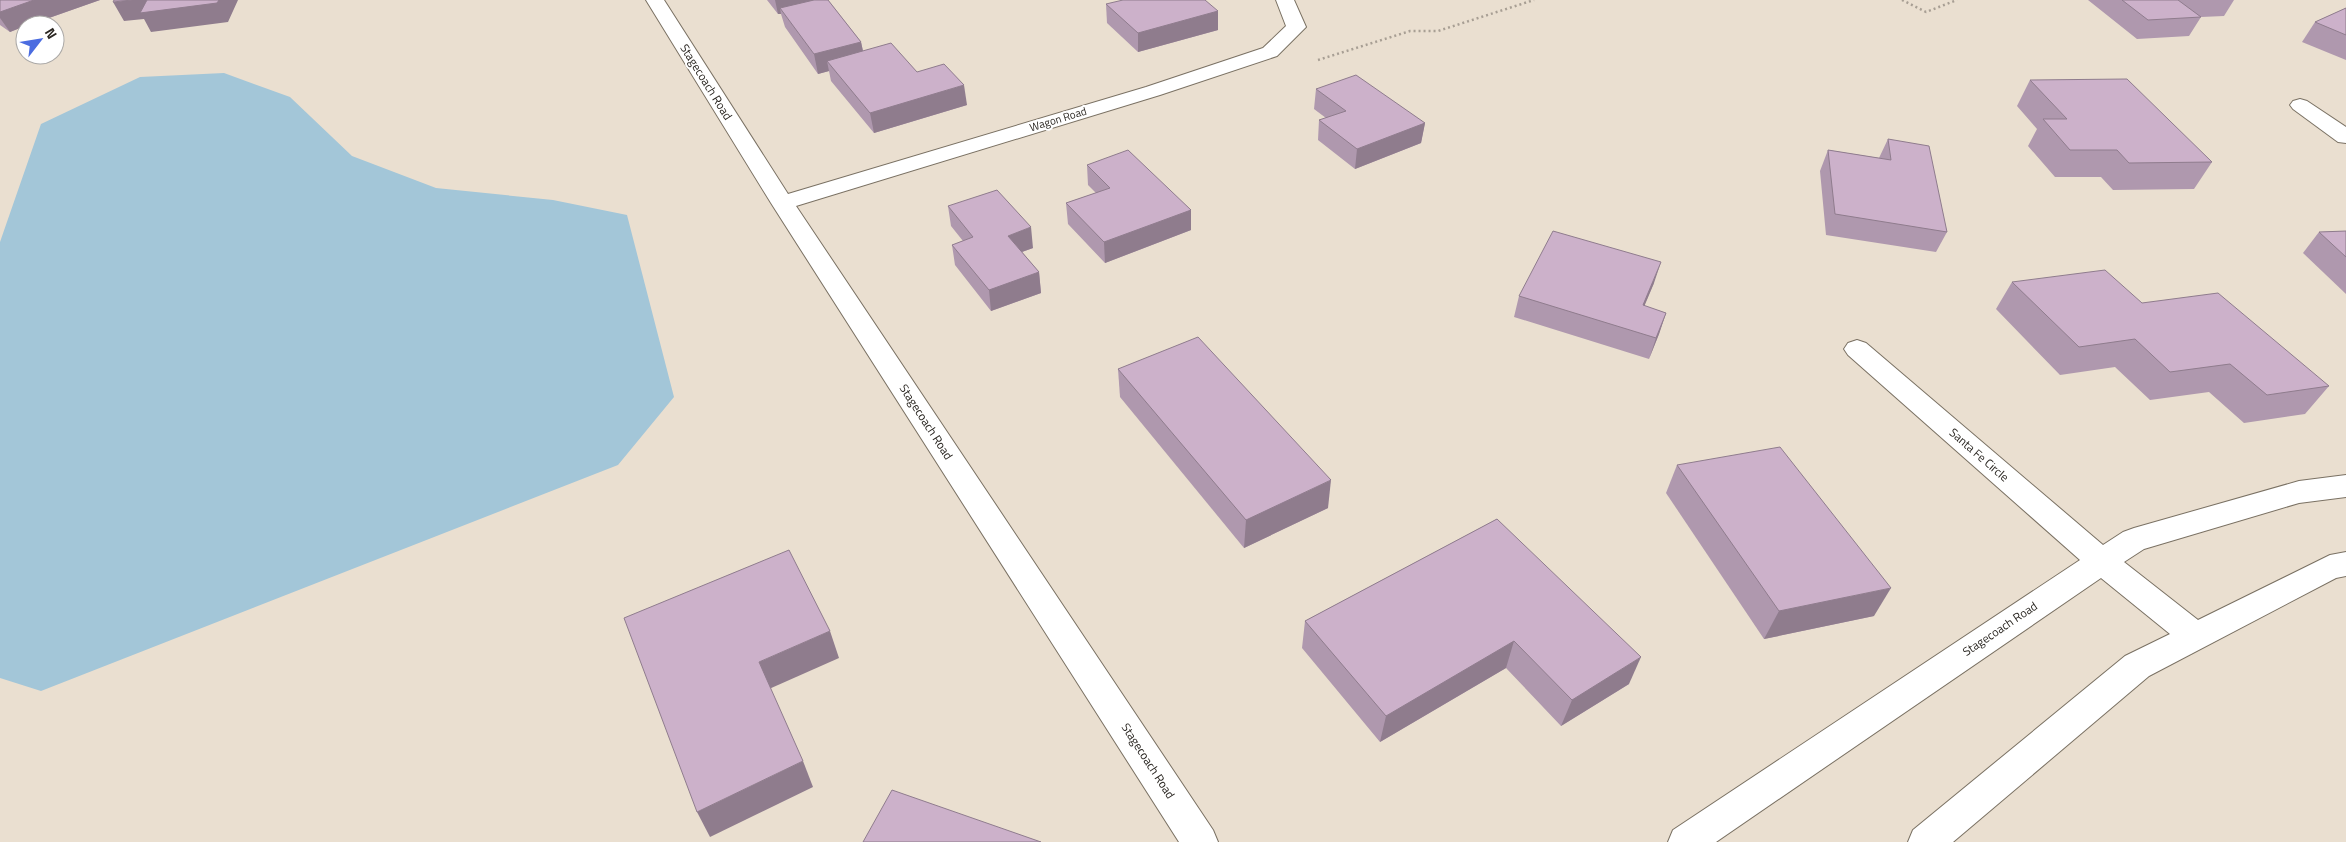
<svg xmlns="http://www.w3.org/2000/svg" width="2346" height="842" font-family="'Titillium Web',sans-serif">
  <style>
    .water { fill: #a3c6d8 }
    .lines { fill: none; stroke-linecap: round; stroke-linejoin: round }
    .street-casing { stroke: #7a7163; stroke-width: 2 }
    .path { stroke: #a89f94; stroke-width: 2.5; stroke-dasharray: 2 3; stroke-linecap: butt }
    .street { fill: #fff; fill-rule: evenodd }
    .wall { fill: #af98ae }
    .shaded-wall { fill: #8f7c8d }
    .building { fill: #ccb1ca; stroke: #8f7c8d }
    .labels { text-anchor: middle; stroke-width: 4; stroke-linejoin: round; paint-order: stroke }
    .far-street-label { font-size: 11px; fill: #2a2621; stroke: #fff }
    .street-label { font-size: 12px; fill: #2a2621; stroke: #fff }
  </style>
  <rect width="100%" height="100%" fill="#eadfd0"/>
  <path class="water" d="M224 73 290 97 352 156 436 188 553 200 627 215 674 397 618 465 41 691 0 678V242L41 124 140 77Z"/>
  <g class="lines">
    <g class="street-casing">
      <g id="street">
        <path d="M646 0H664L788 194 1146 87 1263 48 1286 26 1276 0H1294L1306 27 1277 56 1160 95 796 206 1213 830 1218 842H1179L771 203Z"/>
        <path d="M2300 99 2307 101 2346 127V143L2338 142 2293 109 2290 105 2293 101Z"/>
        <path d="M1857 340 1866 343 2103 545 2123 532 2134 528 2299 481 2346 475V497L2299 503 2144 549 2124 562 2198 620 2330 555 2346 552V576L2336 578 2149 676 1953 842H1908L1913 830 2125 656 2170 634 2101 578 1716 842H1668L1673 830 2080 560 1848 355 1844 349 1848 343Z"/>
      </g>
    </g>
    <g class="path">
      <path d="M1902 0 1926 12 1957 0"/>
      <path d="M1318 60 1410 31H1438L1534 0"/>
    </g>
    <use href="#street" class="street"/>
  </g>
  <g class="wall">
    <path d="M0 0H100L29 25H25V26L10 32 0 25Z"/>
    <path d="M767 0H828L861 42 863 51 917 72 967 105 874 133 831 81 829 71 818 74 785 27 781 14H778Z"/>
    <path d="M2088 0H2234L2224 16 2201 17 2189 36 2137 39Z"/>
    <path d="M1106 4 1218 11V30L1138 52 1107 23Z"/>
    <path d="M2346 8V60L2302 42 2315 22Z"/>
    <path d="M2030 80 2212 162 2194 189 2113 190 2101 177H2055L2028 146 2037 129 2017 106Z"/>
    <path d="M1316 89 1425 123 1421 143 1355 169 1318 140 1319 120 1326 118 1314 109Z"/>
    <path d="M1888 139 1947 232 1936 252 1826 235 1820 171 1828 150 1879 158Z"/>
    <path d="M1087 165 1191 210V230L1105 263 1068 224 1066 203 1096 193 1088 185Z"/>
    <path d="M948 206 1033 248 1022 252 1039 272 1041 293 991 311 955 265 952 245 963 241 951 226Z"/>
    <path d="M2346 231V294L2303 253 2319 232Z"/>
    <path d="M2012 282 2142 303 2329 386 2305 414 2244 423 2209 392 2150 400 2115 367 2060 375 1996 309Z"/>
    <path d="M1654 283 1644 306 1666 313 1659 334 1649 359 1514 317 1519 296Z"/>
    <path d="M1118 369 1328 508 1244 548 1120 397Z"/>
    <path d="M1677 465 1874 616 1764 639 1666 493Z"/>
    <path d="M1497 519 1629 684 1561 726 1506 668 1380 742 1302 648 1305 621Z"/>
  </g>
  <g class="shaded-wall">
    <path d="M34 0H100L29 25H25V26L10 32 0 18V12Z"/>
    <path d="M132 0H238L228 22 151 32 144 19 124 21 113 2Z"/>
    <path d="M775 0H828L780 8 781 14H778Z"/>
    <path d="M1218 11V30L1138 52V33Z"/>
    <path d="M861 42 865 61H827L829 71 818 74 814 54Z"/>
    <path d="M964 85 967 105 874 133 870 113Z"/>
    <path d="M1425 123 1421 143 1355 169 1357 149Z"/>
    <path d="M1191 210V230L1105 263 1104 242Z"/>
    <path d="M1031 227 1033 248 1010 256 1008 236Z"/>
    <path d="M1661 262 1654 283 1636 326 1643 305Z"/>
    <path d="M1039 272 1041 293 991 311 989 290Z"/>
    <path d="M1666 313 1659 334 1649 359 1656 338Z"/>
    <path d="M1331 480 1328 508 1244 548 1246 520Z"/>
    <path d="M1891 588 1874 616 1764 639 1779 611Z"/>
    <path d="M830 631 839 658 769 689 759 662Z"/>
    <path d="M1514 641 1506 668 1380 742 1386 716Z"/>
    <path d="M1641 657 1629 684 1561 726 1572 700Z"/>
    <path d="M803 761 813 787 710 837 697 812Z"/>
  </g>
  <g class="building">
    <path d="M0 0H34L0 12Z"/>
    <path d="M114 0H132L113 2Z"/>
    <path d="M147 0H219L217 3 140 13Z"/>
    <path d="M814 0H828L861 42 814 54 780 8Z"/>
    <path d="M1123 0H1205L1218 11 1138 33 1106 4Z"/>
    <path d="M2122 0H2178L2201 17 2148 20Z"/>
    <path d="M2346 8V35L2315 22Z"/>
    <path d="M891 43 917 72 944 64 964 85 870 113 827 61Z"/>
    <path d="M1356 75 1425 123 1357 149 1319 120 1346 111 1316 89Z"/>
    <path d="M2127 79 2212 162 2129 163 2117 150H2070L2043 119H2067L2030 80Z"/>
    <path d="M1888 139 1929 146 1947 232 1835 214 1828 150 1891 160Z"/>
    <path d="M1128 150 1191 210 1104 242 1066 203 1110 188 1087 165Z"/>
    <path d="M997 190 1031 227 1008 236 1039 272 989 290 952 245 973 237 948 206Z"/>
    <path d="M1553 231 1661 262 1643 305 1666 313 1656 338 1519 296Z"/>
    <path d="M2346 231V257L2319 232Z"/>
    <path d="M2105 270 2142 303 2218 293 2329 386 2267 395 2230 364 2170 372 2135 339 2079 347 2012 282Z"/>
    <path d="M1198 337 1331 480 1246 520 1118 369Z"/>
    <path d="M1780 447 1891 588 1779 611 1677 465Z"/>
    <path d="M1497 519 1641 657 1572 700 1514 641 1386 716 1305 621Z"/>
    <path d="M789 550 830 631 759 662 803 761 697 812 624 618Z"/>
    <path d="M892 790 1041 842H863Z"/>
  </g>
  <g class="labels">
    <g class="far-street-label">
      <text transform="translate(1058 119) rotate(-17)" y="4">Wagon Road</text>
    </g>
    <g class="street-label">
      <text transform="translate(706 82) rotate(58)" y="4">Stagecoach Road</text>
      <text transform="translate(926 422) rotate(57)" y="4">Stagecoach Road</text>
      <text transform="translate(1979 455) rotate(41)" y="4">Santa Fe Circle</text>
      <text transform="translate(2000 629) rotate(-34)" y="4">Stagecoach Road</text>
      <text transform="translate(1148 761) rotate(57)" y="4">Stagecoach Road</text>
    </g>
  </g>
  <g transform="translate(40 40) rotate(59)"><circle r="24" fill="#ffffff" stroke="#aaa8a6"/>
  <path d="M0-4L9 19L0 12L-9 19Z" fill="#4b6ce0"/>
  <text y="-8" font-size="14" font-weight="bold" text-anchor="middle" fill="#2a2621">N</text>
  </g>
</svg>
